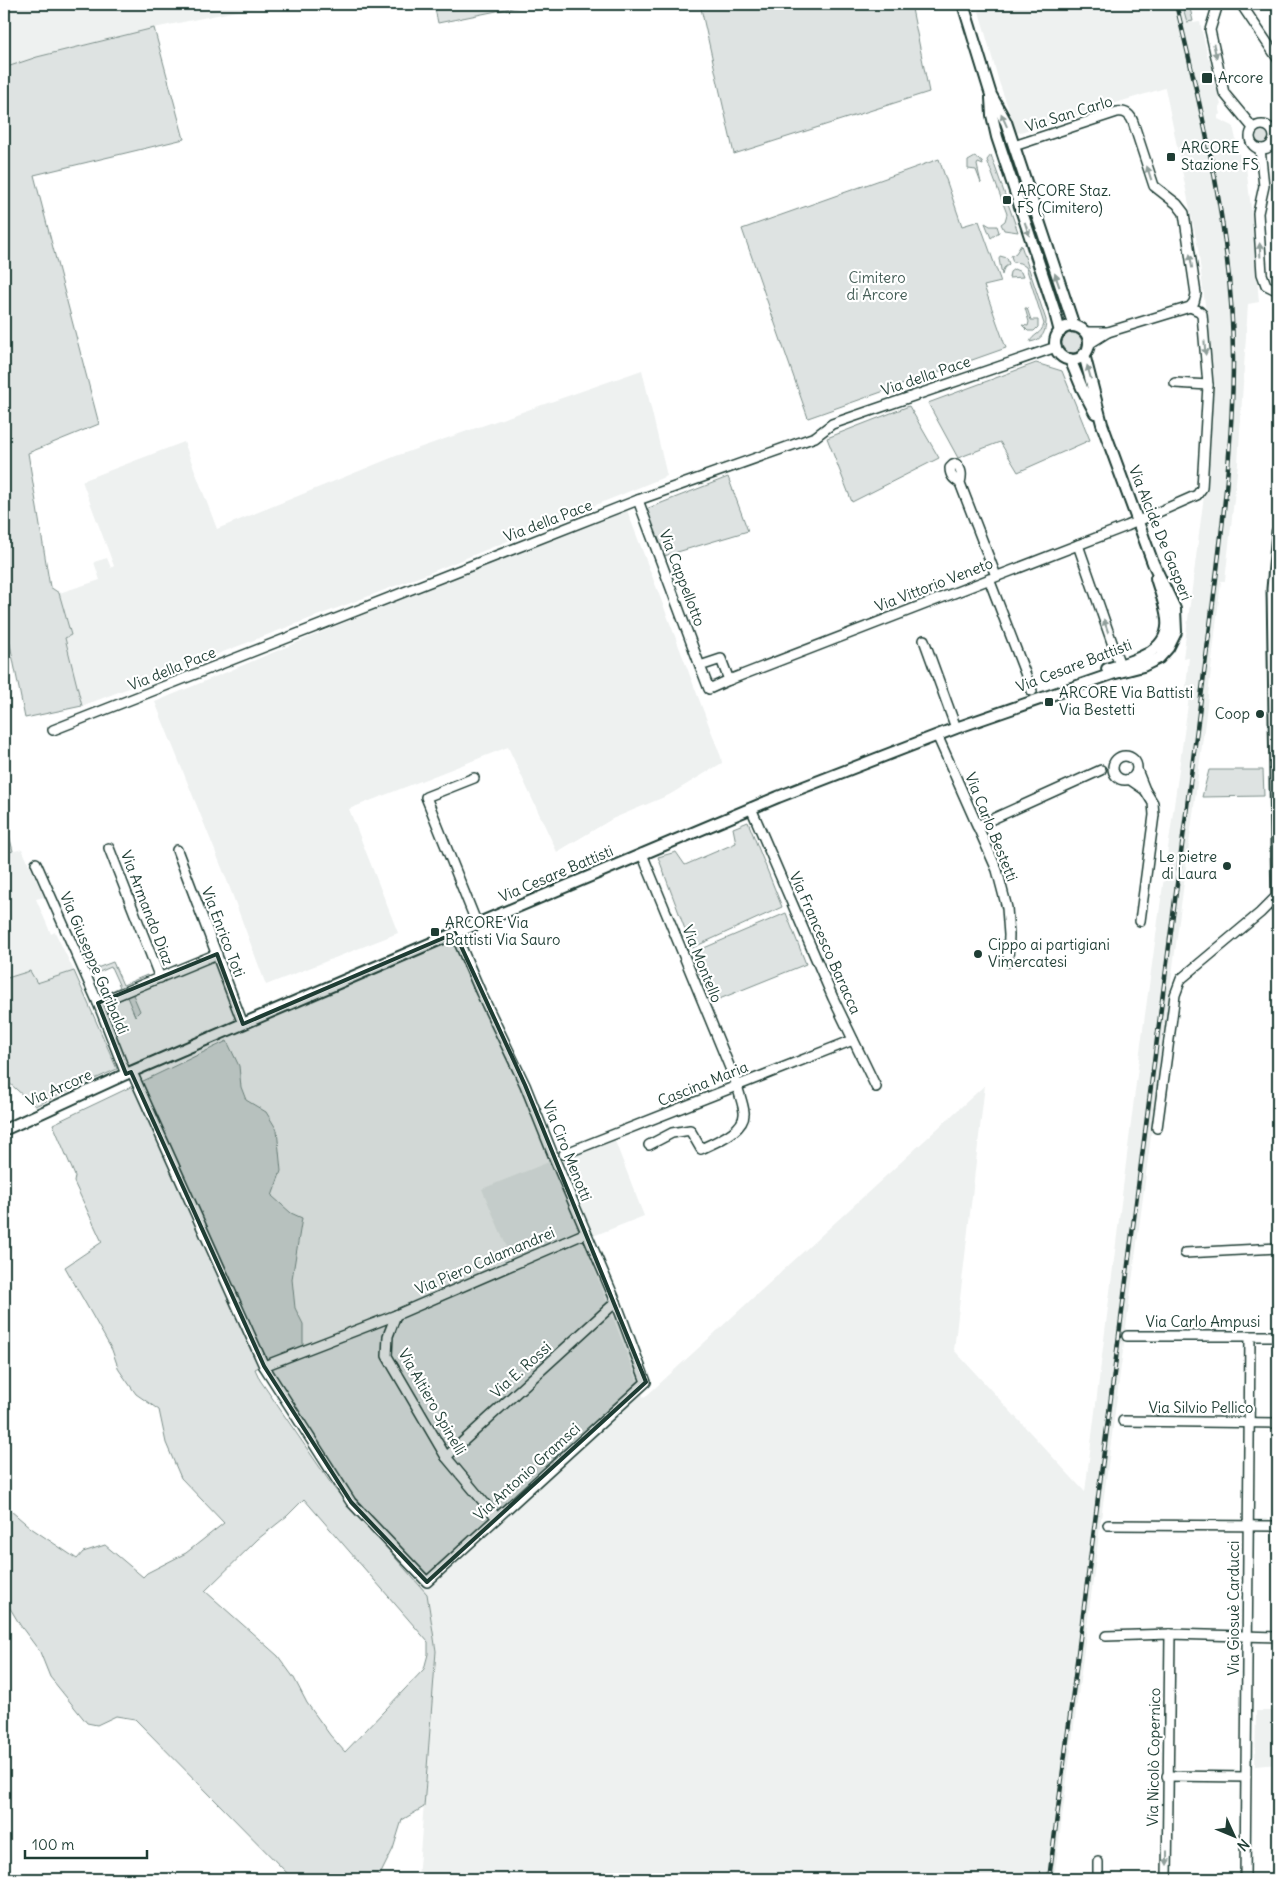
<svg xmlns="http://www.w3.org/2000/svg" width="1282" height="1883" font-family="Delius,sans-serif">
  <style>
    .built { fill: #eef1f0 }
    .green { fill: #dee3e2; stroke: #7e908b; fill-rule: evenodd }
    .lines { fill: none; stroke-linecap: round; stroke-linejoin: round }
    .minor-casing { stroke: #1f3d34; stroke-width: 12 }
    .tertiary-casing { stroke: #1f3d34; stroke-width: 14 }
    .secondary-casing { stroke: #1f3d34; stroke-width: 15 }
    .minor { stroke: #fff; stroke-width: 9 }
    .tertiary { stroke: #fff; stroke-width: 10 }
    .secondary { stroke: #fff; stroke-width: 11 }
    .rail-casing { stroke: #1f3d34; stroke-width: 4.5 }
    .rail { stroke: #fff; stroke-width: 2.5; stroke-dasharray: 8; stroke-linecap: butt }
    .oneway { fill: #8f9e9a }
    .marked { fill: #1f3d34; fill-opacity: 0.2; stroke: #1f3d34; stroke-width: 4; stroke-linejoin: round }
    .poi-dot { fill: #1f3d34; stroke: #fff; stroke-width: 2 }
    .labels { text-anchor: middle; stroke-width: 4.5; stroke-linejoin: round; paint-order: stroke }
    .poi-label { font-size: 15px; fill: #1f3d34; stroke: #fff; text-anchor: start }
    .street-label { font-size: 15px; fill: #1f3d34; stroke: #fff }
    .park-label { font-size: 15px; fill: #455e57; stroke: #fff }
  </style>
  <rect width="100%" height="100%" fill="#fff"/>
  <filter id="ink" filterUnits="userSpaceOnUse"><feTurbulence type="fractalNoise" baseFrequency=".02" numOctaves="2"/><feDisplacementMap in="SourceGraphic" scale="10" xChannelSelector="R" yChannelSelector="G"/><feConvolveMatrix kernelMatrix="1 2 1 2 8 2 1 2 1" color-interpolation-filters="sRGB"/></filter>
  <g filter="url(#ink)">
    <g class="built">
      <path d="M4 4H271L154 28 37 57 4 68Z"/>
      <path d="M977 4H1189L1193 23 1200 22 1208 58H1210L1221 105 1219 106 1221 114 1218 115V119L1233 126 1242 167 1246 166 1252 217 1259 302 1248 304 1238 463 1225 581H1221L1205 722 1054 1879H418L436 1651 427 1594 349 1504 263 1369 512 1259 482 1189 613 1136 644 1216 583 1240 644 1398 985 1085 954 1350 1085 1492 1140 1051 1189 697 1185 696 1189 657 1183 658 1210 449 1213 393 1207 321 1198 248 1165 88 1017 133 999 82Z"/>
      <path d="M642 370 667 476 429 573 82 706 65 638 71 635 59 593 100 580 94 562 107 558 111 568 114 566 82 481 184 442 217 529 396 456Z"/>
      <path d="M625 505 721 757 722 763 669 795 612 819 557 852 508 747 349 809 398 933 266 985 228 883 155 702Z"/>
      <path d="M22 849 44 897 36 899 51 934 55 932 74 971 37 983 30 971 4 979V854Z"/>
      <path d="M1256 1711H1278V1764L1255 1766Z"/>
    </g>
    <g class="green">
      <path d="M434 4H531L438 23Z"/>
      <path d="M700 4H911L929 92 734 154Z"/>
      <path d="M1182 4H1189L1193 21 1187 22Z"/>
      <path d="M154 28 184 139 34 175 99 424 28 453 50 587 59 593 71 635 65 638 82 706 25 718 4 615V68L37 57Z"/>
      <circle cx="1262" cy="137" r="9"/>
      <path d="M991 155 1018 232 1004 230 1001 224 1005 221 1007 214 987 160Z"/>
      <path d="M975 157 982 162 983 165 978 163 977 165 981 183 976 170 968 169V161Z"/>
      <path d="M939 159 962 226 979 221 1001 282 984 286 1006 348 808 418 742 229Z"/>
      <path d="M985 223 990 226H997L999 232 991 238Z"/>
      <path d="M1039 238 1061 302 1056 304 1034 239Z"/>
      <path d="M1026 241H1028L1050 306 1046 307 1025 244Z"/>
      <path d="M1021 245 1046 320C1046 331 1043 340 1030 342 1033 334 1041 335 1044 324L1026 267 1020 263 1013 262 1011 256 1016 253Z"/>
      <path d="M1000 256 1007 258 1009 264 1004 268 1002 275 999 259Z"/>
      <path d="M1014 269 1021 272 1023 277 1009 278 1010 272Z"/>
      <path d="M1025 308H1027L1031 320H1038V327L1034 331H1028L1022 325 1028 326 1029 322Z"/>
      <circle cx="1072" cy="343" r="10"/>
      <path d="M1036 363 1062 371 1090 440 1018 472 1000 442 958 458 928 403Z"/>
      <path d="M909 406 939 458 852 502 827 438Z"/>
      <path d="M728 477 748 531 664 556 646 509Z"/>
      <path d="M1209 770H1263L1264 796 1202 797Z"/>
      <path d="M4 815 13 851 4 854Z"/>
      <path d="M748 822 782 907 692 948 658 857 676 852 685 865 736 843 733 828Z"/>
      <path d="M786 913 806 964 712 1002 690 954Z"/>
      <path d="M113 962 123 985 147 975 150 982 131 990 140 1011 135 1016 127 997 104 1007 99 997 120 987 111 967 90 976 89 971Z"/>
      <path d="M30 971 37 983 74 971 117 1069 35 1106 7 1081 4 1074V979Z"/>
      <path d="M227 1041 239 1066 241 1087 246 1100 266 1112 277 1130 281 1171 272 1196 291 1213 302 1218 292 1279 295 1308 303 1324V1345L255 1369 260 1380 334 1488 427 1594 436 1651 424 1807 402 1820 393 1849 378 1879H293L135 1719 116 1716 97 1725 87 1723 50 1677 40 1652 20 1625 4 1598V1505L31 1528 77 1559 83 1552 105 1545 143 1577 147 1573 186 1553 224 1523 181 1478 166 1443 159 1410 136 1394 119 1370 112 1350 65 1267 102 1242 74 1182 75 1176 53 1124ZM304 1499 428 1642V1654L424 1669 345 1752 330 1735 307 1703 294 1678 278 1656 205 1591 258 1539 287 1516Z"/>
    </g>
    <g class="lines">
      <g class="minor-casing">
        <g id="minor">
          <path d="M1218 4 1210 30 1224 93 1253 128"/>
          <path d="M1241 4 1278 59"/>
          <circle cx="1262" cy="137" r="12"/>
          <path d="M1014 146 1117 112C1125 111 1130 114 1133 122L1154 186 1177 204 1184 213 1196 294 1194 302 1190 307 1108 332H1086"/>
          <path d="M1260 149 1264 186 1258 213 1262 274 1266 285 1274 289H1278"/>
          <path d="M1089 344 1108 332"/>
          <path d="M1175 383 1208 385"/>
          <path d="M960 483C954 479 950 476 950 468L953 465 956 464C962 470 962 475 960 483L996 576"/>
          <path d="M638 500 700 666 709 689 729 680 721 659 700 666"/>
          <path d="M1078 545 1122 671"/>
          <path d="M989 579 1032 691"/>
          <path d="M924 640 956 728"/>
          <path d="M729 680 1127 526 1197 495 1202 488 1208 385 1202 314 1199 311 1190 307"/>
          <path d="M53 730 638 500 815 437 832 424 1056 347"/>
          <path d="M937 735 997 870 1007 908 1009 935 1008 962"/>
          <circle cx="1125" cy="768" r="12"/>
          <path d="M474 778 426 797 477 924"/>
          <path d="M1129 779 1145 790 1137 770"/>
          <path d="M751 808 833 998 876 1087"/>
          <path d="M977 826 1101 770"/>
          <path d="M109 848 160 978"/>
          <path d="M177 850 243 1024"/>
          <path d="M642 854 737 1085C739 1094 743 1103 744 1112 746 1131 715 1142 701 1149L690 1130 672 1133 649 1145"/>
          <path d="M36 863 98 1003 126 1074"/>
          <path d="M1140 921 1154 815 1153 803 1145 790"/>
          <path d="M98 1003 217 954"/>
          <path d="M132 1072 264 1366 351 1502 427 1582 646 1382 616 1302 555 1160 525 1085 481 993 455 933"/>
          <path d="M1157 1128 1175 995 1181 979 1260 913 1278 895"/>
          <path d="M564 1154 853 1040"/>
          <path d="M1185 1253 1278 1248"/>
          <path d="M396 1315 388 1336 387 1356 446 1457 497 1518"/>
          <path d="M1127 1336H1278"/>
          <path d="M264 1366 396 1315 586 1233"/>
          <path d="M1123 1421 1278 1423"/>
          <path d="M446 1457 616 1302"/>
          <path d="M1108 1525 1278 1526"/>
          <path d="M1106 1636 1170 1634 1278 1637"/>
          <path d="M1167 1776 1246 1777"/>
          <path d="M1098 1879V1862"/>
          <path d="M1167 1879 1170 1634"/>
          <path d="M1245 1879 1250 1336"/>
        </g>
      </g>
      <g class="tertiary-casing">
        <g id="tertiary">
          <path d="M963 4 991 95 1006 122 1074 326"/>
          <path d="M991 98 992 115 997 137 1054 309 1060 332"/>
          <circle cx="1072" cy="343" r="17"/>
          <path d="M1070 359 1082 388 1095 413"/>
          <path d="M1107 669C1131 661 1171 653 1167 619 1166 606 1160 592 1156 578"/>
          <path d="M4 1130 126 1074 434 942 778 797 956 728 1112 674 1143 666 1159 658 1168 648 1176 632 1175 609 1153 563 1102 424 1084 354"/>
        </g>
      </g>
      <g class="secondary-casing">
        <path id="secondary" d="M1278 532 1273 589 1278 908"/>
      </g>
      <use href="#minor" class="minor"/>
      <use href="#tertiary" class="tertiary"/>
      <use href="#secondary" class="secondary"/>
      <g class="rail-casing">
        <path id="rail" d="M1049 1879 1203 682C1216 574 1233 466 1233 358 1233 237 1204 120 1176 4"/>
      </g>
      <use href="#rail" class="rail"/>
    </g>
    <defs><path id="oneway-solid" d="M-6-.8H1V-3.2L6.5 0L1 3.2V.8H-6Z" transform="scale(1.25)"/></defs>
    <g class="oneway">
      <use href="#oneway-solid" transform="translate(1215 51) rotate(77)"/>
      <use href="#oneway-solid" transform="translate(1004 120) rotate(-114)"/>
      <use href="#oneway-solid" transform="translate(1149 173) rotate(-108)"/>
      <use href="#oneway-solid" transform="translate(1027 229) rotate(72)"/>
      <use href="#oneway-solid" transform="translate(1260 250) rotate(-93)"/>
      <use href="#oneway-solid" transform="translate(1191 261) rotate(-99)"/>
      <use href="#oneway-solid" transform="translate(1057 280) rotate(-109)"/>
      <use href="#oneway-solid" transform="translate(1205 348) rotate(85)"/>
      <use href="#oneway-solid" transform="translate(1089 372) rotate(-106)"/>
      <use href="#oneway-solid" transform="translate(1106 626) rotate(-109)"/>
      <use href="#oneway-solid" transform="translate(1167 1858) rotate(90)"/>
    </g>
  </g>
  <path class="marked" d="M455 933 525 1085 646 1382 427 1582 351 1502 264 1366 131 1072 126 1074 98 1003 217 954 243 1024Z"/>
  <g class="poi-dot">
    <rect x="1201" y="72" width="12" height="12" rx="2.5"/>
    <rect x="1166" y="152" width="10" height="10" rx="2.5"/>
    <rect x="1002" y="195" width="10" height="10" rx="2.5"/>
    <rect x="1044" y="697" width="10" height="10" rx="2.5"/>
    <circle cx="1260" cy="714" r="5"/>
    <circle cx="1227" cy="866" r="5"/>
    <rect x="430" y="927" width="10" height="10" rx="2.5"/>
    <circle cx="978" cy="954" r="5"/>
  </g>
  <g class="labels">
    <g class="poi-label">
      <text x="1218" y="83">Arcore</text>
      <text x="1181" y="153">ARCORE<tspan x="1181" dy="17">Stazione FS</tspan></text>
      <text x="1017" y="196">ARCORE Staz.<tspan x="1017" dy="17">FS (Cimitero)</tspan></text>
      <text x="1059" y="698">ARCORE Via Battisti<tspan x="1059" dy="17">Via Bestetti</tspan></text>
      <text x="1250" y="719" text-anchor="end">Coop</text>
      <text x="1217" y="862" text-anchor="end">Le pietre<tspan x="1217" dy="17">di Laura</tspan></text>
      <text x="445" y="928">ARCORE Via<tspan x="445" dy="17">Battisti Via Sauro</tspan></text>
      <text x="988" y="950">Cippo ai partigiani<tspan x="988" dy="17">Vimercatesi</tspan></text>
    </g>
    <g class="street-label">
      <text transform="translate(1069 114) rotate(-17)" y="5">Via San Carlo</text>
      <text transform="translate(926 376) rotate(-19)" y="5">Via della Pace</text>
      <text transform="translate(548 521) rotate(-21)" y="5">Via della Pace</text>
      <text transform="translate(1160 533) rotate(68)" y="5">Via Alcide De Gasperi</text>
      <text transform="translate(682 578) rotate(69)" y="5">Via Cappellotto</text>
      <text transform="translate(934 585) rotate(-21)" y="5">Via Vittorio Veneto</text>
      <text transform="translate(1074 666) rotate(-21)" y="5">Via Cesare Battisti</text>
      <text transform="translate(172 669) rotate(-22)" y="5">Via della Pace</text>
      <text transform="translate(991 827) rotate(68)" y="5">Via Carlo Bestetti</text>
      <text transform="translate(556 874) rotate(-23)" y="5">Via Cesare Battisti</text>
      <text transform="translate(147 908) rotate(69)" y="5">Via Armando Diaz</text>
      <text transform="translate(223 932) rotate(69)" y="5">Via Enrico Toti</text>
      <text transform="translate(825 943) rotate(66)" y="5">Via Francesco Baracca</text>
      <text transform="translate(94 963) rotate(67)" y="5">Via Giuseppe Garibaldi</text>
      <text transform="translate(702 964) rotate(68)" y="5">Via Montello</text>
      <text transform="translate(703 1084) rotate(-22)" y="5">Cascina Maria</text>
      <text transform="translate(59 1088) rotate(-24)" y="5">Via Arcore</text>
      <text transform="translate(567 1151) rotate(68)" y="5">Via Ciro Menotti</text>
      <text transform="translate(485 1261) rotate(-23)" y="5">Via Piero Calamandrei</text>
      <text x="1203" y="1327">Via Carlo Ampusi</text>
      <text transform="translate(521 1370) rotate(-42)" y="5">Via E. Rossi</text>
      <text transform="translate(432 1402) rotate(60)" y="5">Via Altiero Spinelli</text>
      <text x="1201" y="1413">Via Silvio Pellico</text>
      <text transform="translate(527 1472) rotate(-42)" y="5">Via Antonio Gramsci</text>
      <text transform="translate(1234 1608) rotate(-90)" y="5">Via Giosuè Carducci</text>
      <text transform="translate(1154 1757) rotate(-89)" y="5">Via Nicolò Copernico</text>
    </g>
    <g class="park-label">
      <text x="877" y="283">Cimitero<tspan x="877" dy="17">di Arcore</tspan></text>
    </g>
  </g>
  <rect width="1282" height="1883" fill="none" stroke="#fff" stroke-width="20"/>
  <rect x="10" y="10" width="1262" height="1863" fill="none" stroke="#1f3d34" stroke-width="2" filter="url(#ink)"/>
  <g transform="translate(1234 1836) rotate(134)" stroke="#ffffff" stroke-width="4" paint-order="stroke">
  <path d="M0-4L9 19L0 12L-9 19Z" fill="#1f3d34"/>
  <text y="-8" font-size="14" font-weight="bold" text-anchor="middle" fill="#1f3d34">N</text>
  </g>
  <path d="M25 1850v8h122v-8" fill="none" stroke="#1f3d34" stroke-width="2.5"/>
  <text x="32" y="1850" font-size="15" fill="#1f3d34" stroke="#ffffff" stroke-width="4" paint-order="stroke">100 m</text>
</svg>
